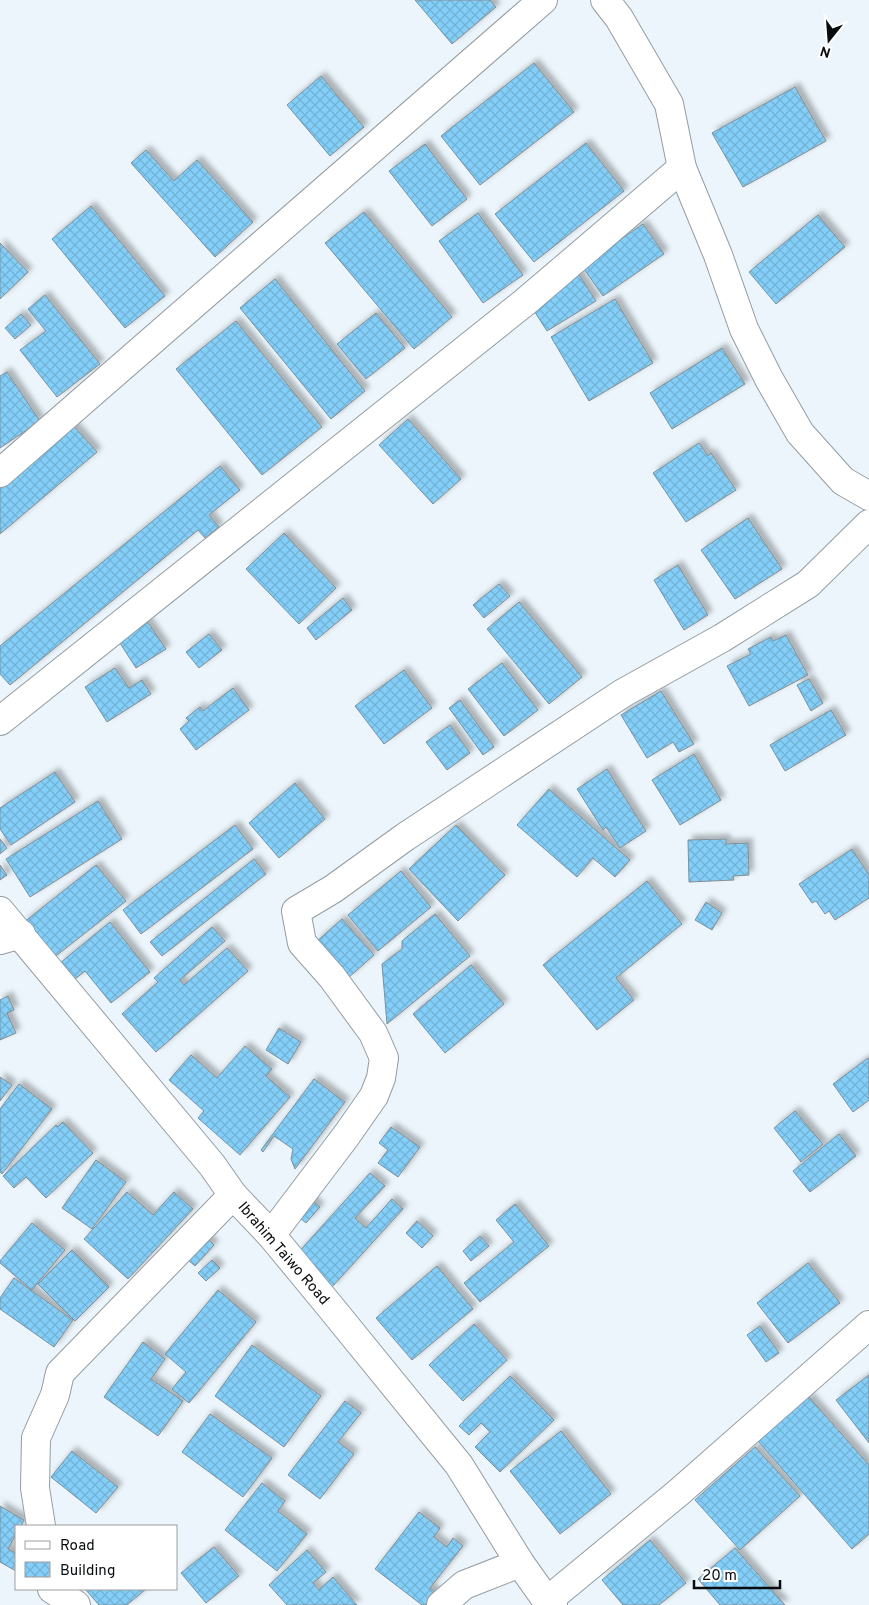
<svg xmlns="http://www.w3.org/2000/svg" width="869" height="1605" font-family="Overpass,sans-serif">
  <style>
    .building { fill: url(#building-cross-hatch); stroke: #848d93; filter: url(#shadow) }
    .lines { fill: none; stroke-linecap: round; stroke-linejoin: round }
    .street-casing { stroke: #949da3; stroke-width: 30 }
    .secondary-casing { stroke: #949da3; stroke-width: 30 }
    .street { stroke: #fff; stroke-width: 28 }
    .secondary { stroke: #fff; stroke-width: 28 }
    .labels { text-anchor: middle; stroke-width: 4; stroke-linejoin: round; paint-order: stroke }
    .street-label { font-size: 15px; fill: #090c0e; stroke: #fff }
  </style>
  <defs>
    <pattern id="building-cross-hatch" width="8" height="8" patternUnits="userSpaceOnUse" patternTransform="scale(1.25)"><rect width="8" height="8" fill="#84cff9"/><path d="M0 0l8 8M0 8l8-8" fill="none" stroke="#71b1d4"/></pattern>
    <filter id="shadow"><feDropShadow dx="4.5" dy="-4.5" stdDeviation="2.5" flood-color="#0004"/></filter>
  </defs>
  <rect width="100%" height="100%" fill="#ebf5fb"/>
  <g class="building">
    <path d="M415 0H490L496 7 452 44Z"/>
    <path d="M534 63 574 112 480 185 441 136Z"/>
    <path d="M321 76 364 127 330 156 287 105Z"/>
    <path d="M795 87 826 141 743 187 712 133Z"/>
    <path d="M586 143 624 191 534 262 495 214Z"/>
    <path d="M425 144 467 199 432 226 389 171Z"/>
    <path d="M146 150 174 181 197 160 253 222 215 257 131 163Z"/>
    <path d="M91 206 165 296 125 328 52 239Z"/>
    <path d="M364 212 452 317 414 349 325 243Z"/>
    <path d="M478 213 523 275 483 303 439 241Z"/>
    <path d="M818 215 845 247 776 304 749 272Z"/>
    <path d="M643 224 664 254 603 296 582 266Z"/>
    <path d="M0 243 28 272 0 299Z"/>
    <path d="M578 273 596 301 547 331 529 303Z"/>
    <path d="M275 279 365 391 331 419 240 308Z"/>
    <path d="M45 295 100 364 57 397 20 350 46 331 28 309Z"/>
    <path d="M615 299 653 363 589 401 551 337Z"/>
    <path d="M376 313 405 348 366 379 337 344Z"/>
    <path d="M21 314 31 325 15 339 5 328Z"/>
    <path d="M236 321 322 427 262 475 176 369Z"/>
    <path d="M722 348 745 384 672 429 650 393Z"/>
    <path d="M7 372 40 421 0 448V376Z"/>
    <path d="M408 419 461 479 433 504 379 445Z"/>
    <path d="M72 424 97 452 0 534V485Z"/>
    <path d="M699 443 708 456 711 453 736 490 686 522 653 473Z"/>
    <path d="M220 466 240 490 209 515 219 527 205 538 198 530 10 685 0 674V646Z"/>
    <path d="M748 518 782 569 735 599 701 550Z"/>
    <path d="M284 533 336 588 299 624 246 569Z"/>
    <path d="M678 565 708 615 684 630 654 580Z"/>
    <path d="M499 584 510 596 484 618 473 605Z"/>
    <path d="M343 598 352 610 316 640 307 628Z"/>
    <path d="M519 602 582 677 549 704 487 629Z"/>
    <path d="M147 621 166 649 136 668 118 640Z"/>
    <path d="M209 634 222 650 199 668 186 652Z"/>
    <path d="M786 635 808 675 749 706 727 666 751 654 748 649 771 637 773 641Z"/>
    <path d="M502 663 538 710 504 736 468 689Z"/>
    <path d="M115 668 129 688 142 680 151 694 107 722 85 687Z"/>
    <path d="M404 670 432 708 384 744 355 706Z"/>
    <path d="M809 679 823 703 811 711 797 685Z"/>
    <path d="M233 688 249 710 196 750 180 729 189 721 186 718 200 707 203 711Z"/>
    <path d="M661 691 694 744 679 752 673 742 647 758 621 715Z"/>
    <path d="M460 700 494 747 483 755 449 708Z"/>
    <path d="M831 710 846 735 785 771 770 745Z"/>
    <path d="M450 725 470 753 447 770 426 742Z"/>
    <path d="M694 754 721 800 680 825 652 780Z"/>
    <path d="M607 769 646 831 620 848 606 827 603 830 577 789Z"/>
    <path d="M55 772 75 802 11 845 0 829V808Z"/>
    <path d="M295 783 325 819 279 858 249 823Z"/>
    <path d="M549 789 630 860 615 877 593 858 577 877 517 825Z"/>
    <path d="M98 801 122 839 30 897 6 859Z"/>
    <path d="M235 825 253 849 141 934 123 910Z"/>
    <path d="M456 825 505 875 458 921 409 869Z"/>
    <path d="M0 839 7 848 0 854Z"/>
    <path d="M726 839V844L748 843 749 875 733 876 734 880 689 882 688 840Z"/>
    <path d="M852 849 869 875V898L835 920 829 911 825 914 816 901 812 903 799 884Z"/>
    <path d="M254 859 266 874 162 956 150 942Z"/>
    <path d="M0 865 7 875 0 880Z"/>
    <path d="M96 865 126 901 52 959 23 923Z"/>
    <path d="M401 871 431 907 378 951 348 915Z"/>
    <path d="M647 881 682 924 616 978 634 1000 597 1030 543 965Z"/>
    <path d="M706 902 722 913 712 930 695 920Z"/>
    <path d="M435 914 470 956 387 1024 382 964 402 949V941Z"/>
    <path d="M342 919 374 955 348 978 316 942Z"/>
    <path d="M110 922 150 972 111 1003 85 971 74 980 60 963Z"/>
    <path d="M212 927 225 941 180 980 184 985 227 948 248 971 156 1052 122 1014 158 982 154 978Z"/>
    <path d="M471 965 504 1004 445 1053 413 1014Z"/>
    <path d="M8 996 14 1010 7 1013 16 1033 0 1040V1000Z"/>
    <path d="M279 1028 301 1042 288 1064 266 1050Z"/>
    <path d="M245 1046 272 1069 266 1076 290 1097 240 1155 198 1118 204 1111 169 1080 191 1055 217 1078Z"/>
    <path d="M868 1058 869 1060V1100L853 1112 833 1084Z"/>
    <path d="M0 1077 12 1085 0 1101Z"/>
    <path d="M314 1079 345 1102 295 1169 291 1159 293 1149 274 1136 263 1152 261 1150Z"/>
    <path d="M19 1084 52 1109 2 1174 0 1172V1109Z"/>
    <path d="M795 1111 823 1144 801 1162 774 1128Z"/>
    <path d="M63 1122 93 1153 46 1198 26 1177 14 1188 3 1176 56 1125 58 1127Z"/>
    <path d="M391 1127 420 1147 398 1177 378 1163 388 1150 379 1143Z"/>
    <path d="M839 1134 856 1156 810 1192 793 1171Z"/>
    <path d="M96 1160 126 1182 92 1229 62 1208Z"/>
    <path d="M370 1173 385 1186 355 1218 366 1228 392 1199 403 1209 332 1287 296 1255Z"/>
    <path d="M127 1192 153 1215 174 1192 193 1209 128 1279 84 1239Z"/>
    <path d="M308 1197 320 1207 306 1223 294 1213Z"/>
    <path d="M515 1204 549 1246 480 1302 464 1283 514 1242 496 1220Z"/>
    <path d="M417 1221 433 1236 422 1248 406 1233Z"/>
    <path d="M32 1223 65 1250 32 1290 0 1263V1261Z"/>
    <path d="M480 1236 489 1246 471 1261 463 1251Z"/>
    <path d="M206 1237 214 1245 195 1266 187 1259Z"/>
    <path d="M72 1250 109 1287 75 1321 38 1284Z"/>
    <path d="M212 1260 220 1268 206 1281 198 1273Z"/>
    <path d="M808 1263 840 1303 788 1343 757 1303Z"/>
    <path d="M437 1266 473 1309 412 1360 376 1318Z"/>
    <path d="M14 1278 73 1320 54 1347 0 1309V1298Z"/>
    <path d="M218 1290 256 1322 189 1403 172 1389 186 1372 165 1354Z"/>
    <path d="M474 1324 507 1360 463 1401 429 1365Z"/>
    <path d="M760 1326 779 1353 766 1362 747 1335Z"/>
    <path d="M143 1342 165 1359 151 1379 183 1401 158 1436 104 1397Z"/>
    <path d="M252 1345 321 1396 284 1447 215 1396Z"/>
    <path d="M869 1375V1443L836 1400Z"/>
    <path d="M510 1376 554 1420 500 1472 475 1447 490 1432 481 1423 469 1435 459 1426Z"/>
    <path d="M809 1397 869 1465V1534L852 1549 758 1441Z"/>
    <path d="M345 1401 361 1413 338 1442 354 1454 320 1499 288 1475Z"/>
    <path d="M210 1414 272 1458 243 1497 182 1452Z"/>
    <path d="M561 1431 611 1494 560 1534 510 1471Z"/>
    <path d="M755 1447 800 1496 740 1550 695 1500Z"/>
    <path d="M72 1451 118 1487 96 1513 51 1477Z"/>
    <path d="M262 1483 285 1501 278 1511 307 1534 277 1571 225 1530Z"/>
    <path d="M0 1506 24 1520 21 1526H16V1534L8 1549 16 1553V1571L0 1562Z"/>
    <path d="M419 1512 440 1528 434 1537 447 1547 453 1538 463 1546 430 1588 439 1595 431 1605H422L375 1569Z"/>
    <path d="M650 1540 686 1583 659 1605H623L602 1580Z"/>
    <path d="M214 1547 239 1576 206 1603 181 1573Z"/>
    <path d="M735 1548 785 1605H720L698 1579Z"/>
    <path d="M307 1550 326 1572 313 1583 319 1590 333 1577 357 1605H287L269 1585Z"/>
    <path d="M85 1589H146L127 1605H99Z"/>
  </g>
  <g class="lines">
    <g class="street-casing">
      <g id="street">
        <path d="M605 0 619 18 669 104 682 168 718 255 744 329 769 379 800 433 843 481 869 496"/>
        <path d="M0 473 543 0"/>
        <path d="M0 721 525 302 682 168"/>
        <path d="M0 940 21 934"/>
        <path d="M271 1235 346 1136 374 1096 381 1078 384 1058 373 1033 332 977 302 943 296 911 333 889 405 837 623 693 722 638 808 584 869 524"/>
        <path d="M41 1526 35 1488 36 1438 55 1395 60 1373 233 1195"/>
        <path d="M52 1589 76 1605"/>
        <path d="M547 1601 678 1493 869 1325"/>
        <path d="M441 1605 464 1585 520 1563"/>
      </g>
    </g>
    <g class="secondary-casing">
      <path id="secondary" d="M0 911 212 1165 233 1195 271 1235 328 1304 459 1465 520 1563 547 1601 553 1605"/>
    </g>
    <use href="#street" class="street"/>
    <use href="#secondary" class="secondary"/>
  </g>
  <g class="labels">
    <g class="street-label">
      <text transform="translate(284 1253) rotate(49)" y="5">Ibrahim Taiwo Road</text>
    </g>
  </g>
  <rect x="15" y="1525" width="162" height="65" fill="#ffffff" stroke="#9d9e9f"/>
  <rect x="25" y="1541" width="25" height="8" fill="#ffffff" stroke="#9d9e9f"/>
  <text x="60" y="1550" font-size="15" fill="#090c0e">Road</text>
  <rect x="25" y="1562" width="25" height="15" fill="url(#building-cross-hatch)" stroke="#9d9e9f"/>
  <text x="60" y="1575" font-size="15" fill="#090c0e">Building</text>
  <g transform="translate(829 40) rotate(197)" stroke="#ffffff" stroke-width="4" paint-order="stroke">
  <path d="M0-4L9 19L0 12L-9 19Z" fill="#090c0e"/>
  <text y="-8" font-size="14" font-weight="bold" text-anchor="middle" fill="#090c0e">N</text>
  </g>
  <path d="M694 1580v8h86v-8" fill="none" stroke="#090c0e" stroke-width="2.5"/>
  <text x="702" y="1580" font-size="15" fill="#090c0e" stroke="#ffffff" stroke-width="4" paint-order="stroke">20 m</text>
</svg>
